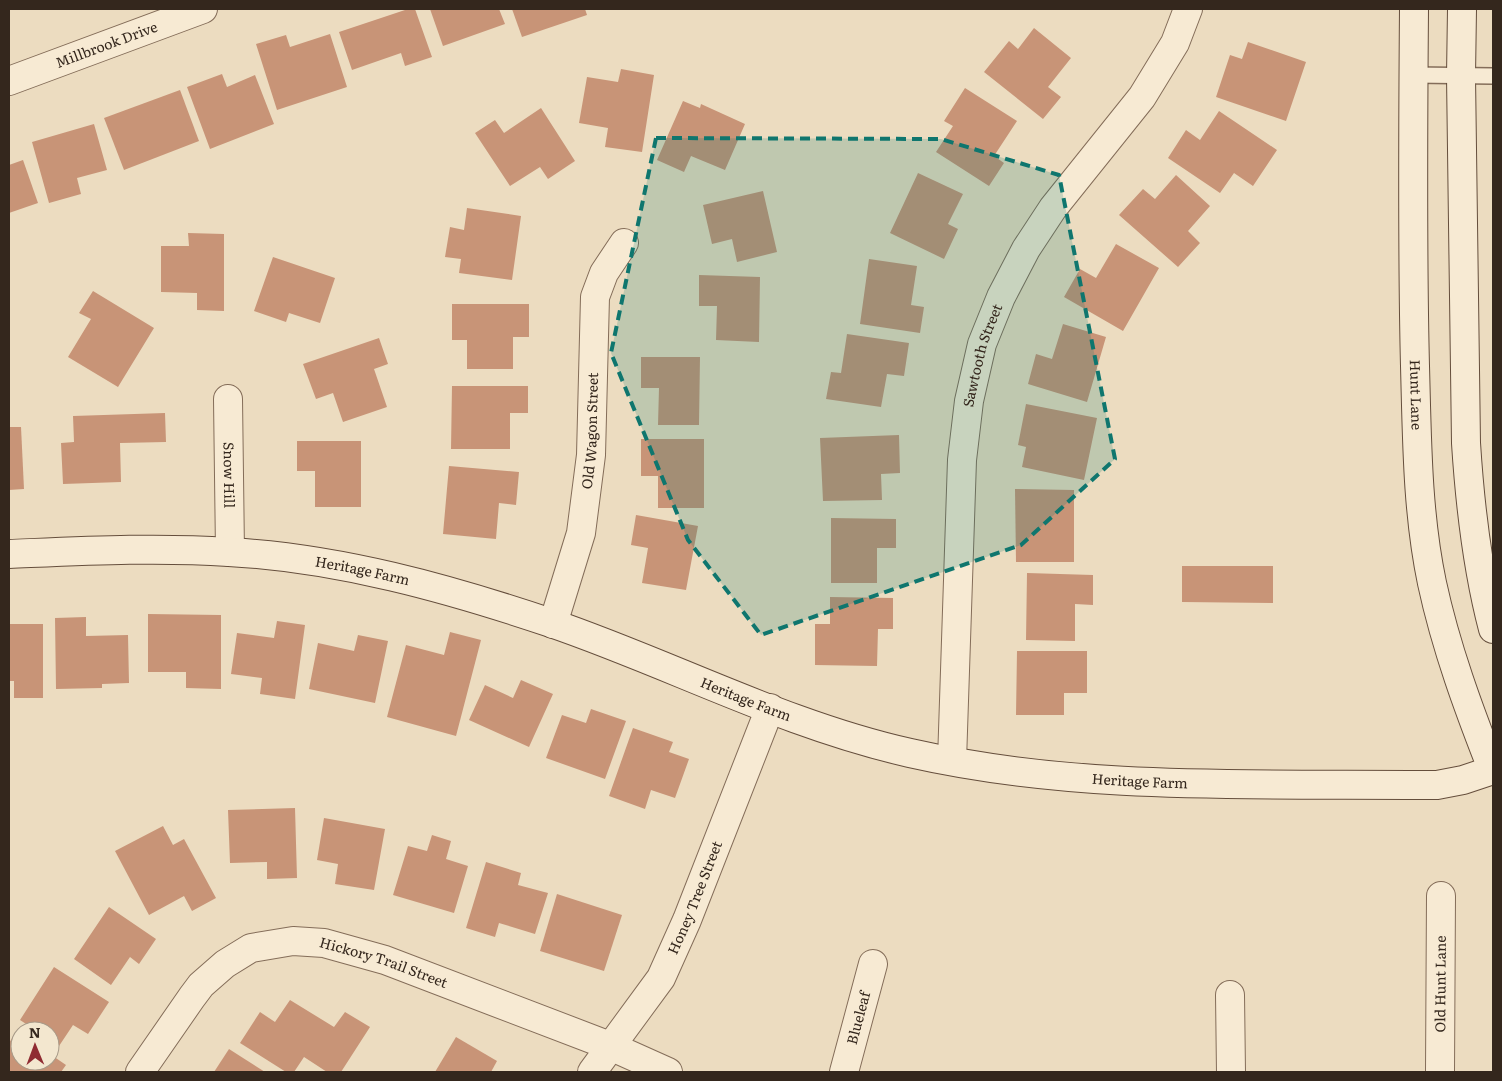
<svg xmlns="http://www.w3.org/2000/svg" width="1502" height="1081" font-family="Literata,serif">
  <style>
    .building { fill: #c89477 }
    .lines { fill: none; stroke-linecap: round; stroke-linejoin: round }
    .lane-casing { stroke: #846d59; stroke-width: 18 }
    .street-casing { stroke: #846d59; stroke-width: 30 }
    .secondary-casing { stroke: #654e3c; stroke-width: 30 }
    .lane { stroke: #f7ead3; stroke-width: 15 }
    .street { stroke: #f7ead3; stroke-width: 28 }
    .secondary { stroke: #f7ead3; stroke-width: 28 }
    .marked { fill: #0f766e; fill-opacity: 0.2; stroke: #0f766e; stroke-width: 4; stroke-dasharray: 10 6; stroke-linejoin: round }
    .labels { text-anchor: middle; stroke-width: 4.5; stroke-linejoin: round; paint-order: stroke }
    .street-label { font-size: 14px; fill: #34271d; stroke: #f3e7cf }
  </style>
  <rect width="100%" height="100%" fill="#ecdcc0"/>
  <g class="building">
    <path d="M408 9H415L432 57 405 66 401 53 352 70 339 32Z"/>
    <path d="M430 9H499L505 24 443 46Z"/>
    <path d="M512 9H585L587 15 522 37Z"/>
    <path d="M1034 28 1071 58 1048 87 1061 97 1043 119 984 72 1009 41 1018 49Z"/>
    <path d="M330 34 347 87 277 110 256 44 286 35 290 47Z"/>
    <path d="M1248 42 1306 62 1286 121 1216 97 1230 55 1242 59Z"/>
    <path d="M621 69 654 75 642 152 605 147 608 128 579 123 587 77 618 82Z"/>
    <path d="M222 74 227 87 255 75 274 124 210 149 187 87Z"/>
    <path d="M965 88 1017 121 994 156 1004 163 989 186 936 152 953 126 944 121Z"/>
    <path d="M180 90 199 141 124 170 104 118Z"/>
    <path d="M683 101 700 108 701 104 745 124 725 170 691 156 684 172 657 160Z"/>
    <path d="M541 108 575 161 548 179 540 167 510 186 475 133 495 120 504 133Z"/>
    <path d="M1219 111 1277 150 1253 186 1234 173 1220 193 1168 158 1186 130 1200 140Z"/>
    <path d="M94 124 107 170 77 178 81 194 49 203 32 142Z"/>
    <path d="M23 160 38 203 9 213V165Z"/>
    <path d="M918 173 963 194 948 224 958 229 944 259 890 233Z"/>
    <path d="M1176 175 1210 206 1188 231 1200 243 1178 267 1119 215 1143 189 1155 199Z"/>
    <path d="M763 191 777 252 737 262 732 239 712 244 703 205Z"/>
    <path d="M467 208 521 216 512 280 459 273 461 259 445 257 450 227 464 230Z"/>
    <path d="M188 233 224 234V311L197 310V293L161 292V246H189Z"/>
    <path d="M1116 244 1159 268 1123 331 1064 297 1080 269 1096 278Z"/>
    <path d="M273 257 335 278 320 323 289 313 286 322 254 311Z"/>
    <path d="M869 259 917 266 911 305 924 307 920 333 860 324Z"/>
    <path d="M699 275 760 277 759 342 716 340 717 306H699Z"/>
    <path d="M93 291 154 328 118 387 68 357 91 319 79 313Z"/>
    <path d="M452 304H529V337H513V369H467V340H452Z"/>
    <path d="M1063 324 1106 337 1087 402 1028 384 1036 354 1052 359Z"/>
    <path d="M847 334 909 343 904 376 887 374 881 407 826 399 831 372 841 373Z"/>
    <path d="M379 338 388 364 374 369 387 407 343 422 333 393 316 399 303 364Z"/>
    <path d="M641 357H700L699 425H658L659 388H641Z"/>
    <path d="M452 386H528V413H510V449H451Z"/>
    <path d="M1026 404 1097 418 1084 480 1022 467 1026 447 1018 445Z"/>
    <path d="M165 413 166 442 120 443 121 482 63 484 61 443 74 442 73 416Z"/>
    <path d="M9 427H21L24 489 9 490Z"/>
    <path d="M899 435 900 473 881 474 882 500 823 501 820 438Z"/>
    <path d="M641 439H704V508H658V476H641Z"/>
    <path d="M297 441H361V507H315V471H297Z"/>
    <path d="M449 466 519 472 516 505 499 503 496 539 443 534Z"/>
    <path d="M1015 489 1074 490V562H1016Z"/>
    <path d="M636 515 698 526 686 590 642 583 648 548 631 545Z"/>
    <path d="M831 518 896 519V548H877V583H831Z"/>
    <path d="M1182 566H1273V603L1182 602Z"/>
    <path d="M1027 573 1093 575V605L1075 604V641L1026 640Z"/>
    <path d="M830 597 893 598V629H878L877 666 815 665V624H830Z"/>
    <path d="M148 614 221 615V689L186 688V672H148Z"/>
    <path d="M86 617V636L128 635 129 683 102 684V688L56 689 55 618Z"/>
    <path d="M277 621 305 625 295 699 260 694 262 678 231 674 237 633 274 638Z"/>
    <path d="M9 624H43V698H14V681H9Z"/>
    <path d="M450 632 481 640 456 736 387 717 406 645 444 655Z"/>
    <path d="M358 635 388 641 375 703 309 689 318 643 354 651Z"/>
    <path d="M1017 651H1087V693H1064V715H1016Z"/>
    <path d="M521 680 553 694 529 747 469 720 485 685 513 698Z"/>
    <path d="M591 709 626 721 605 779 546 758 562 715 586 723Z"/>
    <path d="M633 728 673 742 669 752 689 759 675 798 651 790 645 809 609 796Z"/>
    <path d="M295 808 297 878 267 879V862L230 863 228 810Z"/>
    <path d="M324 818 385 829 374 890 335 884 338 864 317 860Z"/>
    <path d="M163 826 173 845 184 839 216 898 192 911 184 896 149 915 115 851Z"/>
    <path d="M432 835 451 841 446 859 468 866 454 913 393 895 408 846 427 851Z"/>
    <path d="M486 862 521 873 518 885 548 893 535 934 499 923 495 937 466 928Z"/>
    <path d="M557 894 622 915 604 971 540 951Z"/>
    <path d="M109 907 156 939 139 964 130 957 111 985 74 959Z"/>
    <path d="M54 967 109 1002 88 1034 73 1025 59 1046 50 1040V1031H37L20 1020Z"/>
    <path d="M290 1000 334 1027 345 1012 370 1027 341 1072H327L304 1057 294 1072H286L240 1043 260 1012 275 1022Z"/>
    <path d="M16 1032 20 1035V1061H50V1054L66 1065 61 1072H9V1043Z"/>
    <path d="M456 1037 497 1061 491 1072H435Z"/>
    <path d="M229 1049 265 1072H214Z"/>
  </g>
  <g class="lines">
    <g class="lane-casing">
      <path id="lane" d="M1414 75 1493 76"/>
    </g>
    <g class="street-casing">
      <g id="street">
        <path id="s1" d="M9 81 203 9"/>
        <path id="s2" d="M228 399 230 552"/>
        <path id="s3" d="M553 624 581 533 591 455 595 297 604 273 624 243"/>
        <path id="s4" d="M952 761 962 460 969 401 982 344 1001 297 1026 249 1053 208 1142 97 1175 43 1188 9"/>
        <path d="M1230 995 1231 1072"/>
        <path id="s5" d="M140 1072 192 997 201 985 225 964 251 948 293 941 324 943 385 960 610 1046 668 1072"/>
        <path id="s6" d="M592 1072 661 978 687 920 770 708"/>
        <path id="s7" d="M844 1072 873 964"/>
        <path id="s8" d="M1440 1072 1441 896"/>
      </g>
    </g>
    <g class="secondary-casing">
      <g id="secondary">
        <path id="s9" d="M1414 9C1413 128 1412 247 1415 366 1417 438 1417 512 1432 583 1446 648 1469 710 1493 771"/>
        <path d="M1462 9 1461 76 1466 443C1470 506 1477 568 1493 629"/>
        <path id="s10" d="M9 554C82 551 156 547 229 552 339 558 447 588 551 623 671 664 785 725 910 753 1082 792 1261 783 1437 785L1463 780 1493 770"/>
      </g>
    </g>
    <use href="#lane" class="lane"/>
    <use href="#street" class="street"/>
    <use href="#secondary" class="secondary"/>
  </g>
  <path class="marked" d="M656 138 941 139 1059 175 1115 459 1021 545 761 635 688 540 611 353Z"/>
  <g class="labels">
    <g class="street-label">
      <text dy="5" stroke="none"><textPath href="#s1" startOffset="104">Millbrook Drive</textPath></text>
      <text dy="5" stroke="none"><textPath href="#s4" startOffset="408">Sawtooth Street</textPath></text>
      <text dy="5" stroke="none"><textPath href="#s9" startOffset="386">Hunt Lane</textPath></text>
      <text dy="5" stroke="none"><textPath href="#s3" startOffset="198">Old Wagon Street</textPath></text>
      <text dy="5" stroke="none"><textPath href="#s2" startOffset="76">Snow Hill</textPath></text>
      <text dy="5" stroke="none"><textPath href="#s10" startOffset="355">Heritage Farm</textPath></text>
      <text dy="5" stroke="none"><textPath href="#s10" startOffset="760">Heritage Farm</textPath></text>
      <text dy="5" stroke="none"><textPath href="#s10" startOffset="1165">Heritage Farm</textPath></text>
      <text dy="5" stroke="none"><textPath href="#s6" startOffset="204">Honey Tree Street</textPath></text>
      <text dy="5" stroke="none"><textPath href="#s5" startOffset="305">Hickory Trail Street</textPath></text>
      <text dy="5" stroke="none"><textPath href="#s8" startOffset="88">Old Hunt Lane</textPath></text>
      <text dy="5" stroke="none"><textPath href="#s7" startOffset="56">Blueleaf</textPath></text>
    </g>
  </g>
  <rect width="1502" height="1081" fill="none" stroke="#34271d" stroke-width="20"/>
  <g transform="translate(35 1046) rotate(359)"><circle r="24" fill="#f3e7cf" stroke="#a79a88"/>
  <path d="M0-4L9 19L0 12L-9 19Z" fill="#902c32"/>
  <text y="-8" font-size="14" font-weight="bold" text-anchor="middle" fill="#34271d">N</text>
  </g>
</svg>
